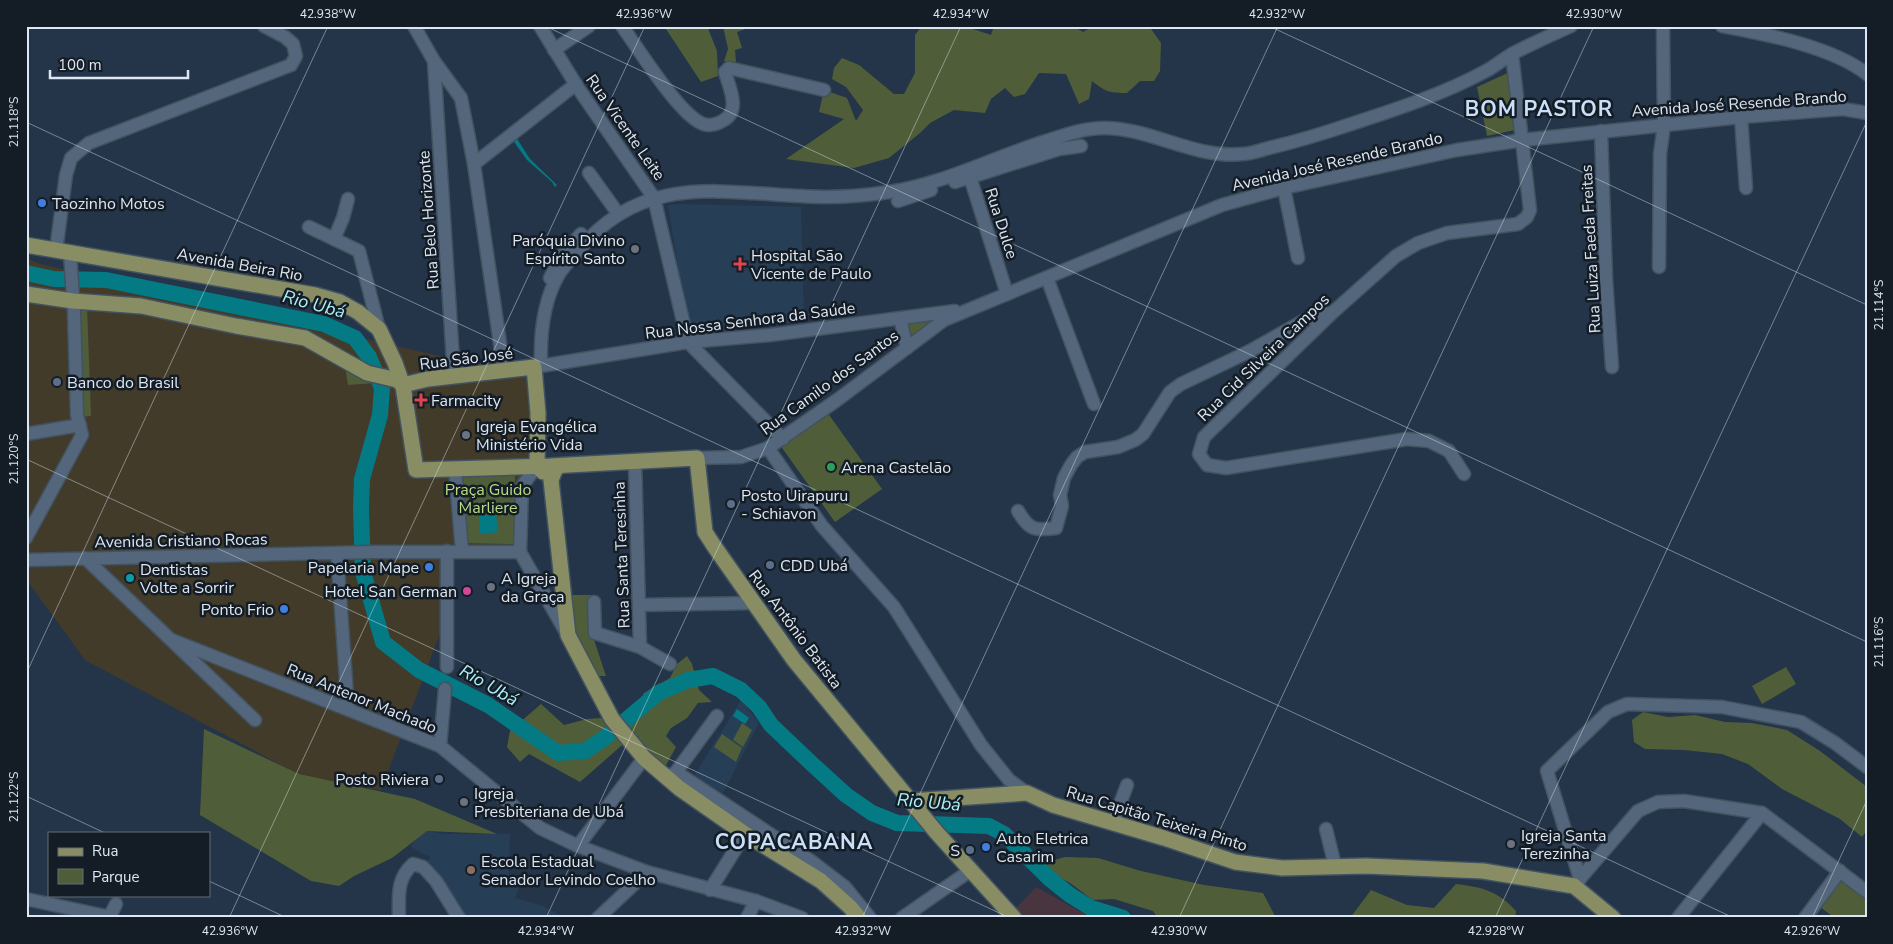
<svg xmlns="http://www.w3.org/2000/svg" width="1893" height="944" font-family="'Nunito Sans',sans-serif">
  <style>
    .commercial { fill: #423b2a }
    .industrial { fill: #48353f }
    .built { fill: #273e57 }
    .green { fill: #4f5e38 }
    .water { fill: #047a84 }
    .lines { fill: none; stroke-linecap: round; stroke-linejoin: round }
    .river { stroke: #047a84; stroke-width: 16 }
    .minor-casing { stroke: #425261; stroke-width: 15 }
    .major-casing { stroke: #425261; stroke-width: 18 }
    .minor { stroke: #53667c; stroke-width: 12 }
    .major { stroke: #888d63; stroke-width: 15 }
    .ticks { fill: none; stroke: #dce7f3; stroke-width: 1; stroke-opacity: 0.45 }
    .shop-dot { fill: #3f7fe0; stroke: #141c25; stroke-width: 2 }
    .worship-dot { fill: #6b7280; stroke: #141c25; stroke-width: 2 }
    .health-dot { fill: #e0444e; stroke: #141c25; stroke-width: 2 }
    .service-dot { fill: #5c6f8a; stroke: #141c25; stroke-width: 2 }
    .leisure-dot { fill: #2e9e5b; stroke: #141c25; stroke-width: 2 }
    .culture-dot { fill: #0f9aa8; stroke: #141c25; stroke-width: 2 }
    .hotel-dot { fill: #d1479c; stroke: #141c25; stroke-width: 2 }
    .education-dot { fill: #8d6e63; stroke: #141c25; stroke-width: 2 }
    .labels { text-anchor: middle; stroke-width: 5; stroke-linejoin: round; paint-order: stroke }
    .street-label { font-size: 16px; fill: #dce7f3; stroke: #141c25 }
    .poi-label { font-size: 16px; fill: #dce7f3; stroke: #141c25; text-anchor: start }
    .park-label { font-size: 16px; fill: #badc84; stroke: #141c25 }
    .water-label { font-size: 18px; font-style: italic; fill: #aaf1f9; stroke: #141c25 }
    .district-label { font-size: 21px; font-weight: bold; letter-spacing: 1px; fill: #cae0f9; stroke: #141c25 }
    .neatline { fill: none; stroke: #dce7f3; stroke-width: 2 }
    .ticks-label { font-size: 12px; text-anchor: middle; fill: #dce7f3 }
  </style>
  <rect width="100%" height="100%" fill="#243549"/>
  <path class="commercial" d="M26 258 40 264 526 376 534 463 522 481 515 556 446 558 447 615 381 790 309 780 85 660 26 579Z"/>
  <path class="industrial" d="M1036 887 1083 913 1106 918H1006Z"/>
  <g class="built">
    <path d="M682 204 801 207 804 321 689 335 668 205Z"/>
    <path d="M741 700 759 723 720 799 691 781Z"/>
    <path d="M419 830 447 834H510L509 876 519 887 515 898 543 906 560 915 562 918H466L427 864 430 857 411 847Z"/>
  </g>
  <g class="green">
    <path d="M664 26H707L717 51 718 76 701 82Z"/>
    <path d="M723 26H754L737 32 742 48 735 50 736 62 724 61 728 49Z"/>
    <path d="M922 26H964L991 35 994 26H1073L1083 32 1094 26H1149L1161 43 1160 71 1154 81H1140L1127 93C1110 93 1106 92 1092 81L1089 99 1079 104 1066 74 1039 73 1025 94 1014 97 1005 88 991 99 985 113 954 110 930 123 920 133 889 158 854 168 786 159 844 119 819 112 824 90 847 98 856 121 863 110 846 87 832 79 834 68 842 58 859 65 894 94H904L915 73V35Z"/>
    <path d="M1510 72 1515 130 1487 136 1477 87Z"/>
    <path d="M87 306 91 416 81 417 77 307Z"/>
    <path d="M944 316 912 338 906 322Z"/>
    <path d="M345 366 373 379 375 383 348 385Z"/>
    <path d="M827 412 882 489 835 522 780 445Z"/>
    <path d="M515 469 514 544 463 543 459 472Z"/>
    <path d="M569 595H592V634L606 676H596L575 635Z"/>
    <path d="M687 656 692 664 699 690 712 702 698 703 687 718 671 728 666 736 676 747 665 767 638 739 621 746 580 782 529 754 520 762 507 747 510 731 541 704 564 725 587 719 601 718 619 725 636 710 644 693 670 678 677 664Z"/>
    <path d="M1786 667 1796 684 1762 704 1752 686Z"/>
    <path d="M1643 712 1668 717 1695 715 1725 722 1752 723 1787 730 1820 751 1867 787V830L1862 837 1840 819 1782 789 1748 764 1722 754 1684 750 1645 749 1634 742 1632 720Z"/>
    <path d="M742 723 752 730 743 747 733 740Z"/>
    <path d="M204 729 299 774 415 799 497 834 427 831 392 858 354 876 339 886 311 881 200 815Z"/>
    <path d="M722 734 742 748 736 762 714 747Z"/>
    <path d="M1065 857 1098 858 1141 871 1204 885 1263 893 1276 918H1158L1153 911 1114 899 1093 900 1070 883 1037 865Z"/>
    <path d="M1838 876 1867 899V918H1835L1816 904Z"/>
    <path d="M1456 884C1482 887 1498 891 1516 911L1515 918H1350L1371 890 1407 905 1434 908Z"/>
  </g>
  <g class="water">
    <path d="M514 134 530 159 557 185 555 187 552 182 527 160 512 139Z"/>
    <path d="M496 514 498 532 480 534 479 515Z"/>
    <path d="M737 709 749 718 745 724 733 716Z"/>
  </g>
  <g class="lines">
    <path class="river" d="M26 273 54 279 106 280 324 324 355 338 369 357 382 388 380 415 362 479 361 509 363 572 383 642 419 670 488 705 558 753 585 751 606 737 658 693 688 680 713 676 741 690 759 707 771 725 811 763 846 795 872 813 897 823 989 826 1004 834 1050 879 1070 895 1091 908 1123 918"/>
    <g class="minor-casing">
      <g id="minor">
        <path d="M414 26 434 61 461 98 474 164 504 371"/>
        <path d="M540 26 578 88 654 198 688 342"/>
        <path d="M622 26C639 50 676 109 699 122 707 127 716 125 724 120 741 110 729 87 725 72L729 68 824 90"/>
        <path d="M1722 26C1766 34 1832 47 1867 74"/>
        <path d="M554 50 589 26"/>
        <path d="M434 62 454 376"/>
        <path d="M1741 117 1746 188"/>
        <path d="M1601 131 1606 279 1612 367"/>
        <path d="M474 164 576 84"/>
        <path d="M589 173 614 208"/>
        <path d="M977 175 1059 149 1081 146"/>
        <path d="M955 182 970 177 1007 294"/>
        <path d="M1284 188 1298 258"/>
        <path d="M898 201 931 190"/>
        <path d="M309 227 359 251 379 329"/>
        <path d="M334 239 343 218 348 199"/>
        <path d="M56 251 66 175 71 158 89 143 291 65 296 56 293 44 285 37 264 26"/>
        <path d="M1659 267 1660 154 1664 125 1663 26"/>
        <path d="M550 278 561 256 581 234"/>
        <path d="M1047 278 1094 404"/>
        <path d="M900 318 907 348"/>
        <path d="M688 342 783 439"/>
        <path d="M541 365C540 335 543 301 559 274 564 266 572 258 578 251 646 167 732 196 825 197 846 197 869 195 889 192 944 184 994 157 1046 141 1065 135 1084 128 1104 128 1151 128 1195 159 1242 154 1250 154 1258 151 1265 149 1290 143 1315 136 1339 128 1387 112 1437 97 1482 73 1493 68 1502 60 1512 54 1531 44 1551 35 1571 26"/>
        <path d="M534 367 688 342 770 335 955 311"/>
        <path d="M26 434 80 425"/>
        <path d="M768 448 822 526 894 607 981 745 1009 780 1027 793"/>
        <path d="M697 458 741 457 768 448 837 400 944 320 1222 205 1284 188 1457 150 1523 140 1741 117 1843 109 1867 113"/>
        <path d="M635 462 640 647"/>
        <path d="M455 469 462 551"/>
        <path d="M1464 474 1449 451 1429 441 1407 439 1226 468 1207 465 1199 454 1204 437 1332 313 1396 256 1418 243 1447 233 1518 224 1527 217 1530 210 1512 54"/>
        <path d="M1018 511C1029 530 1035 531 1056 528L1062 506 1060 495 1064 478 1071 465 1077 457 1085 452 1118 447 1135 440 1143 434 1170 392 1181 384 1248 352 1305 320 1330 313"/>
        <path d="M26 538 82 435 77 415 74 312 70 253"/>
        <path d="M520 552 567 634"/>
        <path d="M520 552 522 486 537 466"/>
        <path d="M337 553 348 709"/>
        <path d="M85 558 255 720"/>
        <path d="M26 560 373 552H520"/>
        <path d="M594 602 595 633 640 647 670 664"/>
        <path d="M639 605 753 603"/>
        <path d="M172 640 440 746 540 828 578 846 647 872 756 901 802 918"/>
        <path d="M447 667V551"/>
        <path d="M440 746 445 689"/>
        <path d="M676 772 811 861 845 887 870 918"/>
        <path d="M670 776 676 772 717 716"/>
        <path d="M1113 823 1127 785"/>
        <path d="M1326 829 1335 866"/>
        <path d="M578 846 644 758"/>
        <path d="M1580 879 1547 771 1608 712 1627 704 1722 707 1801 722 1835 743 1867 767"/>
        <path d="M1577 882 1638 811 1658 802 1684 801 1762 813 1867 892"/>
        <path d="M710 890 745 834"/>
        <path d="M26 899 110 917"/>
        <path d="M109 918 116 904"/>
        <path d="M399 918C399 897 396 879 413 864L423 867 436 881 459 918"/>
        <path d="M598 918 647 872"/>
        <path d="M747 918 756 901"/>
        <path d="M902 918 971 870"/>
        <path d="M1678 918 1762 813"/>
        <path d="M1805 918 1840 871"/>
      </g>
    </g>
    <g class="major-casing">
      <g id="major">
        <path d="M26 245 315 295 340 302 358 312 379 329 395 363 403 386 416 470 550 466 697 458 705 532 714 546 794 660 937 833 1014 918"/>
        <path d="M26 294 73 301 141 306 236 326 305 338 367 373 397 380 403 385"/>
        <path d="M403 385 428 379 534 367 538 413 537 466 543 472"/>
        <path d="M559 466 555 470 551 480 568 635 612 719 644 758 679 788 745 834 821 881 850 907 859 918"/>
        <path d="M910 801 1027 793 1053 805 1164 838 1235 862 1282 868 1366 866 1483 871 1574 886 1613 918"/>
      </g>
    </g>
    <use href="#minor" class="minor"/>
    <use href="#major" class="major"/>
  </g>
  <path class="ticks" d="M545 26 1867 642M1269 26 1867 305M26 122 1734 918M26 459 1010 918M26 674 328 26M26 796 105 833M209 881 287 918M229 918 645 26M546 918 961 26M862 918 1278 26M1179 918 1594 26M1495 918 1867 121M1812 918 1867 800"/>
  <g class="shop-dot">
    <circle cx="42" cy="203" r="5"/>
    <circle cx="429" cy="567" r="5"/>
    <circle cx="284" cy="609" r="5"/>
    <circle cx="986" cy="847" r="5"/>
  </g>
  <g class="worship-dot">
    <circle cx="635" cy="249" r="5"/>
    <circle cx="466" cy="435" r="5"/>
    <circle cx="491" cy="587" r="5"/>
    <circle cx="464" cy="802" r="5"/>
    <circle cx="1511" cy="844" r="5"/>
  </g>
  <g class="health-dot">
    <path d="M737.5 256.5h5v5h5v5h-5v5h-5v-5h-5v-5h5z"/>
    <path d="M418.5 392.5h5v5h5v5h-5v5h-5v-5h-5v-5h5z"/>
  </g>
  <g class="service-dot">
    <circle cx="57" cy="382" r="5"/>
    <circle cx="731" cy="504" r="5"/>
    <circle cx="770" cy="565" r="5"/>
    <circle cx="439" cy="779" r="5"/>
    <circle cx="970" cy="850" r="5"/>
  </g>
  <circle class="leisure-dot" cx="831" cy="467" r="5"/>
  <circle class="culture-dot" cx="130" cy="578" r="5"/>
  <circle class="hotel-dot" cx="467" cy="591" r="5"/>
  <circle class="education-dot" cx="471" cy="870" r="5"/>
  <g class="labels">
    <g class="street-label">
      <text transform="translate(1739 103) rotate(-4)" y="6">Avenida José Resende Brando</text>
      <text transform="translate(626 127) rotate(55)" y="6">Rua Vicente Leite</text>
      <text transform="translate(1337 161) rotate(-13)" y="6">Avenida José Resende Brando</text>
      <text transform="translate(428 220) rotate(-94)" y="6">Rua Belo Horizonte</text>
      <text transform="translate(1002 223) rotate(72)" y="6">Rua Dulce</text>
      <text transform="translate(1590 249) rotate(-93)" y="6">Rua Luiza Faeda Freitas</text>
      <text transform="translate(240 264) rotate(10)" y="6">Avenida Beira Rio</text>
      <text transform="translate(750 320) rotate(-7)" y="6">Rua Nossa Senhora da Saúde</text>
      <text transform="translate(1263 357) rotate(-44)" y="6">Rua Cid Silveira Campos</text>
      <text transform="translate(466 358) rotate(-7)" y="6">Rua São José</text>
      <text transform="translate(829 382) rotate(-36)" y="6">Rua Camilo dos Santos</text>
      <text transform="translate(181 540) rotate(-1)" y="6">Avenida Cristiano Rocas</text>
      <text transform="translate(621 555) rotate(-92)" y="6">Rua Santa Teresinha</text>
      <text transform="translate(796 629) rotate(53)" y="6">Rua Antônio Batista</text>
      <text transform="translate(362 698) rotate(22)" y="6">Rua Antenor Machado</text>
      <text transform="translate(1157 818) rotate(17)" y="6">Rua Capitão Teixeira Pinto</text>
    </g>
    <g class="poi-label">
      <text x="52" y="209">Taozinho Motos</text>
      <text x="625" y="246" text-anchor="end">Paróquia Divino<tspan x="625" dy="18">Espírito Santo</tspan></text>
      <text x="751" y="261">Hospital São<tspan x="751" dy="18">Vicente de Paulo</tspan></text>
      <text x="67" y="388">Banco do Brasil</text>
      <text x="431" y="406">Farmacity</text>
      <text x="476" y="432">Igreja Evangélica<tspan x="476" dy="18">Ministério Vida</tspan></text>
      <text x="841" y="473">Arena Castelão</text>
      <text x="741" y="501">Posto Uirapuru<tspan x="741" dy="18">- Schiavon</tspan></text>
      <text x="780" y="571">CDD Ubá</text>
      <text x="419" y="573" text-anchor="end">Papelaria Mape</text>
      <text x="140" y="575">Dentistas<tspan x="140" dy="18">Volte a Sorrir</tspan></text>
      <text x="501" y="584">A Igreja<tspan x="501" dy="18">da Graça</tspan></text>
      <text x="457" y="597" text-anchor="end">Hotel San German</text>
      <text x="274" y="615" text-anchor="end">Ponto Frio</text>
      <text x="429" y="785" text-anchor="end">Posto Riviera</text>
      <text x="474" y="799">Igreja<tspan x="474" dy="18">Presbiteriana de Ubá</tspan></text>
      <text x="1521" y="841">Igreja Santa<tspan x="1521" dy="18">Terezinha</tspan></text>
      <text x="996" y="844">Auto Eletrica<tspan x="996" dy="18">Casarim</tspan></text>
      <text x="960" y="856" text-anchor="end">S</text>
      <text x="481" y="867">Escola Estadual<tspan x="481" dy="18">Senador Levindo Coelho</tspan></text>
    </g>
    <g class="park-label">
      <text x="488" y="495">Praça Guido<tspan x="488" dy="18">Marliere</tspan></text>
    </g>
    <g class="water-label">
      <text transform="translate(314 304) rotate(15)" y="6">Rio Ubá</text>
      <text transform="translate(489 685) rotate(30)" y="6">Rio Ubá</text>
      <text transform="translate(929 802) rotate(5)" y="6">Rio Ubá</text>
    </g>
    <g class="district-label">
      <text x="1539" y="116">BOM PASTOR</text>
      <text x="794" y="849">COPACABANA</text>
    </g>
  </g>
  <rect width="1893" height="944" fill="none" stroke="#141c25" stroke-width="55"/>
  <rect x="48" y="832" width="162" height="65" fill="#141c25" stroke="#646d77"/>
  <rect x="58" y="848" width="25" height="8" fill="#888d63" stroke="#646d77"/>
  <text x="92" y="856" font-size="15" fill="#dce7f3">Rua</text>
  <rect x="58" y="869" width="25" height="15" fill="#4f5e38" stroke="#646d77"/>
  <text x="92" y="882" font-size="15" fill="#dce7f3">Parque</text>
  <path d="M50 70v8h138v-8" fill="none" stroke="#dce7f3" stroke-width="2.5"/>
  <text x="58" y="70" font-size="15" fill="#dce7f3" stroke="#141c25" stroke-width="4" paint-order="stroke">100 m</text>
  <rect x="28" y="28" width="1838" height="888" class="neatline"/>
  <g class="ticks-label">
    <text x="328" y="18">42.938°W</text>
    <text x="644" y="18">42.936°W</text>
    <text x="961" y="18">42.934°W</text>
    <text x="1277" y="18">42.932°W</text>
    <text x="1594" y="18">42.930°W</text>
    <text transform="translate(14 122) rotate(-90)" y="4">21.118°S</text>
    <text transform="translate(1879 305) rotate(-90)" y="4">21.114°S</text>
    <text transform="translate(14 459) rotate(-90)" y="4">21.120°S</text>
    <text transform="translate(1879 642) rotate(-90)" y="4">21.116°S</text>
    <text transform="translate(14 797) rotate(-90)" y="4">21.122°S</text>
    <text x="230" y="935">42.936°W</text>
    <text x="546" y="935">42.934°W</text>
    <text x="863" y="935">42.932°W</text>
    <text x="1179" y="935">42.930°W</text>
    <text x="1496" y="935">42.928°W</text>
    <text x="1812" y="935">42.926°W</text>
  </g>
</svg>
